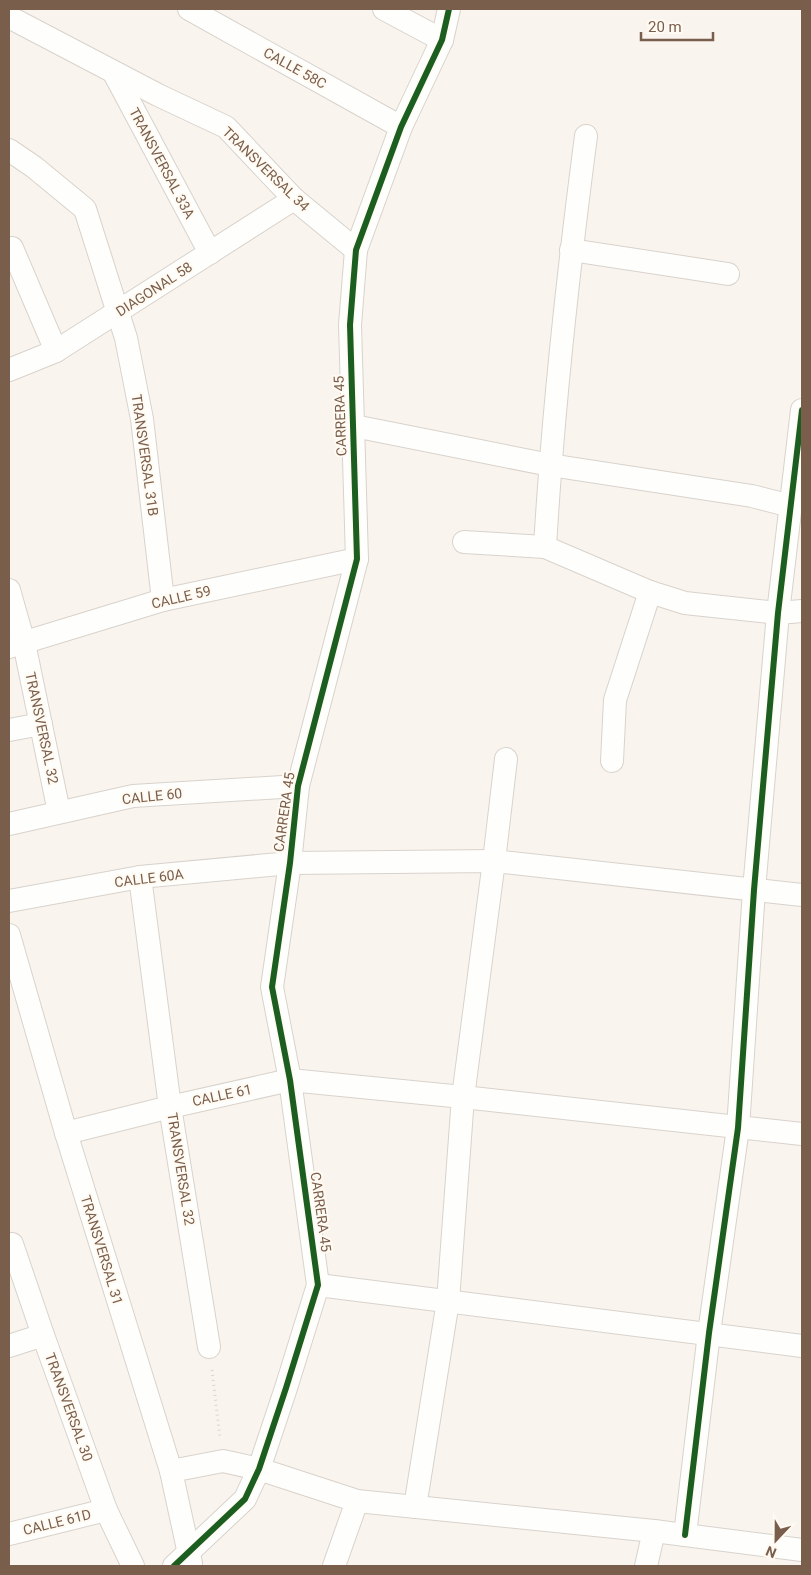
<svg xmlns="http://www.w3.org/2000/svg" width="811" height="1575" font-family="Roboto,sans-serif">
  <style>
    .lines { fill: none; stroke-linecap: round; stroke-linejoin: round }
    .minor-casing { stroke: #d9d2cc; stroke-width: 24 }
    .path { stroke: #dcd5cf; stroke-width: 3; stroke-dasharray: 1 4; stroke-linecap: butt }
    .minor { stroke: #fefefc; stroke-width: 22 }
    .cycleway-casing { stroke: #fffaf2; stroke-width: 9 }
    .cycleway { stroke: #1b5e20; stroke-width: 6 }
    .labels { text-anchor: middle; stroke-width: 4; stroke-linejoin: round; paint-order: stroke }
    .street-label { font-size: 14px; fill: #7a5e4c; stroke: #fffaf2 }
  </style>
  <rect width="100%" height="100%" fill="#f9f5ee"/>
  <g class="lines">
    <g class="minor-casing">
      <g id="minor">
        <path d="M189 9 401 127"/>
        <path d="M384 9 442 40"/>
        <path d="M9 17 158 95 226 127 294 199 356 250"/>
        <path d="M114 73 210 253"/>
        <path d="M9 150 34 167 85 209 126 338 142 419 163 600"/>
        <path d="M12 248 56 351"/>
        <path d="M571 250 728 274"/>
        <path d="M9 370 56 351 294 199"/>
        <path d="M354 426 550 465 752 496 791 506"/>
        <path d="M464 542 545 547 650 592 685 603 778 613 802 611"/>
        <path d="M545 547C553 410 568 273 586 136"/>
        <path d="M9 590 24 643 59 812"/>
        <path d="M9 647 163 600 357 559"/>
        <path d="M9 730 41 724"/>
        <path d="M612 761 615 700 650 592"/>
        <path d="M9 824 133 796 298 786"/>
        <path d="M140 877 170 1107 209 1347"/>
        <path d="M9 901 140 877 290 863 494 861 802 895"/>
        <path d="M9 935 66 1133 171 1471 191 1563"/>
        <path d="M66 1133 170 1107 290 1080 463 1097 802 1134"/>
        <path d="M12 1244 43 1335 106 1510 133 1566"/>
        <path d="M318 1285 802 1346"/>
        <path d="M9 1346 43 1335"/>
        <path d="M171 1471 223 1461 259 1469 357 1501 654 1531 802 1550"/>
        <path d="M415 1507 448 1301 463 1097 494 861 506 759"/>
        <path d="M9 1534 106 1510"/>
        <path d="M685 1535 709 1333 738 1128 754 890 778 613 802 410"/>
        <path d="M174 1566 245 1499 259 1469 286 1388 318 1285 290 1080 272 987 290 863 298 786 357 559 350 325 356 250 401 127 442 40 449 9"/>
        <path d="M334 1566 357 1501"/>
        <path d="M646 1566 654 1531"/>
      </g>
    </g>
    <path class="path" d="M212 1370 220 1438"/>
    <use href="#minor" class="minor"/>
    <g class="cycleway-casing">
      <g id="cycleway">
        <path d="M685 1535 709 1333 738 1128 754 890 778 613 802 410"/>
        <path d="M174 1566 245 1499 259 1469 286 1388 318 1285 290 1080 272 987 290 863 298 786 357 559 350 325 356 250 401 127 442 40 449 9"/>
      </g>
    </g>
    <use href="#cycleway" class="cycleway"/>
  </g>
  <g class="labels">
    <g class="street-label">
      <text transform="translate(295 68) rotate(29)" y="5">CALLE 58C</text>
      <text transform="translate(162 163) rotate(62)" y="5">TRANSVERSAL 33A</text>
      <text transform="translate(266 169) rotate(44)" y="5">TRANSVERSAL 34</text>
      <text transform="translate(154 289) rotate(-33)" y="5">DIAGONAL 58</text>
      <text transform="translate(340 416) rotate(-92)" y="5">CARRERA 45</text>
      <text transform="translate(145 455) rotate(82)" y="5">TRANSVERSAL 31B</text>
      <text transform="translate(181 597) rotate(-13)" y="5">CALLE 59</text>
      <text transform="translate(42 728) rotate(78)" y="5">TRANSVERSAL 32</text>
      <text transform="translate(152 796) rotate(-6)" y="5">CALLE 60</text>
      <text transform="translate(284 812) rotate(-82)" y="5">CARRERA 45</text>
      <text transform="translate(149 878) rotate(-7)" y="5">CALLE 60A</text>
      <text transform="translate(222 1095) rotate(-12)" y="5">CALLE 61</text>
      <text transform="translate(181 1169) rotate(81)" y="5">TRANSVERSAL 32</text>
      <text transform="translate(321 1212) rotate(82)" y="5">CARRERA 45</text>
      <text transform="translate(102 1250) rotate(73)" y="5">TRANSVERSAL 31</text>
      <text transform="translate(69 1407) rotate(70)" y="5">TRANSVERSAL 30</text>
      <text transform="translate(57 1522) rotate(-14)" y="5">CALLE 61D</text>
    </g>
  </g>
  <rect width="811" height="1575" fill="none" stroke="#7a5e4c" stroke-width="20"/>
  <g transform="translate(776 1540) rotate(202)" stroke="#fffaf2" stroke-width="4" paint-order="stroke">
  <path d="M0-4L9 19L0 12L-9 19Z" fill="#7a5e4c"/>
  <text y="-8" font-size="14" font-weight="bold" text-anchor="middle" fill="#7a5e4c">N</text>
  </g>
  <path d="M641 32v8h72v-8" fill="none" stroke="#7a5e4c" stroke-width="2.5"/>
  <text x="648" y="32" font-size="15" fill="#7a5e4c" stroke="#fffaf2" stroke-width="4" paint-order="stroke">20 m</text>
</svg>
